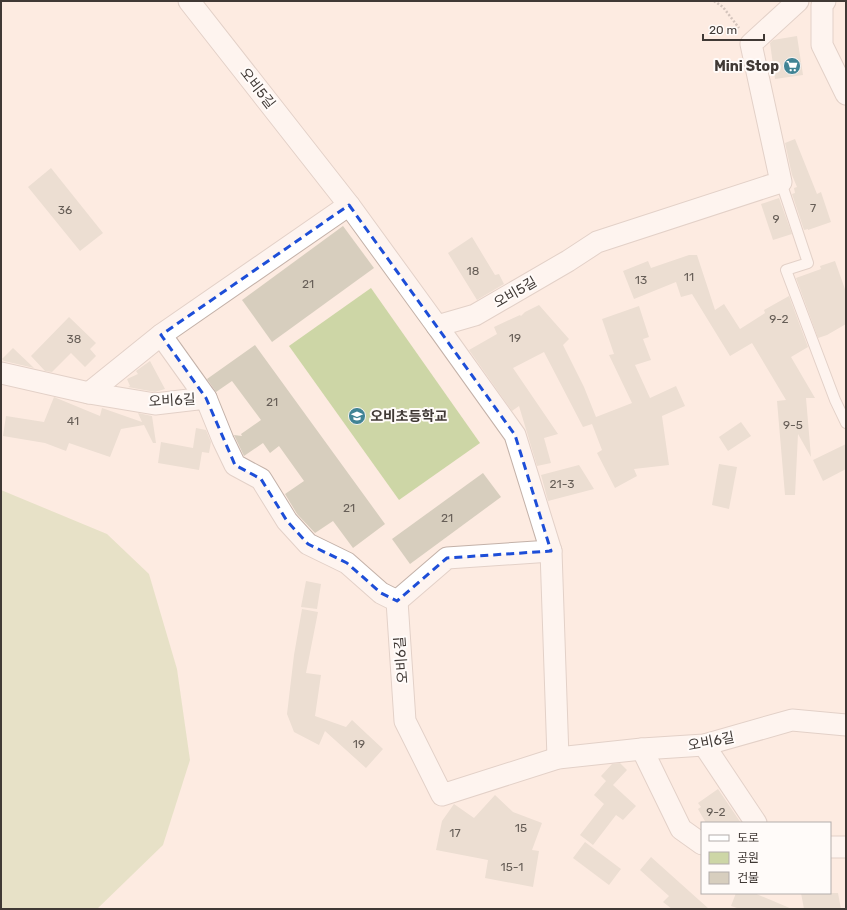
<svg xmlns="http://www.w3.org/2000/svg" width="847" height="910" font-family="Rubik,'Noto Sans KR',sans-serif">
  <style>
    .green { fill: #cdd6a6 }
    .building { fill: #d7cebe }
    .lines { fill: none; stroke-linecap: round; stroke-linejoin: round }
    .service-casing { stroke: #c3b1a8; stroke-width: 12 }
    .minor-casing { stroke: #c3b1a8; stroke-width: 23 }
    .path { stroke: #a2958e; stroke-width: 2.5; stroke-dasharray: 2 2; stroke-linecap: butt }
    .service { stroke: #fff; stroke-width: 10 }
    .minor { stroke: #fff; stroke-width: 21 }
    .marked { fill: none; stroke: #1d4ed8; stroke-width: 3; stroke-dasharray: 8 5; stroke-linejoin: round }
    .labels { text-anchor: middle; stroke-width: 4; stroke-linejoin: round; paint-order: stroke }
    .number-label { font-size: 12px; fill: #665e57 }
    .poi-label { font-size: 14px; font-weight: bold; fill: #403935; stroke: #fffbf9; text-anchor: end }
    .street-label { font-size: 14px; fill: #403935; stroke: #fffbf9 }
  </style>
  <rect width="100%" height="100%" fill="#fdebe1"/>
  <g class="green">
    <path d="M371 288 480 443 399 500 289 346Z"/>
    <path d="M1 490 107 534 149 574 177 669 190 760 163 845 97 909H1Z"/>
  </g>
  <g class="building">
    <path d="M797 36 803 75 775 79 770 43 773 40Z"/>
    <path d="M795 139 817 194 821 192 831 222 808 230V229L804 230 792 194 795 193 794 188 797 187 792 175 785 143Z"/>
    <path d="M51 168 103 233 80 251 28 187Z"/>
    <path d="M779 198 792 234 773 240 761 204Z"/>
    <path d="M343 226 374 268 272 342 242 300Z"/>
    <path d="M472 237 495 275 499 274 504 284 477 300 448 253Z"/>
    <path d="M689 255H697L715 310 724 304 740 329 765 313 764 310 789 296 808 347 791 357 815 398H806L811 457 798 434 795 495H785L777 401 786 400 752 343 730 356 692 294 681 297 676 282 634 299 623 271 648 261 651 268Z"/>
    <path d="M835 261 846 292V324L827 335 818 338 796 278 821 269 820 266Z"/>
    <path d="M539 305 569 339 563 345 584 387 596 417 632 403 609 355 614 354 602 319 639 306 649 337 643 339 651 360 635 365 650 398 676 386 685 406 662 416 669 465 634 469 637 476 615 488 597 453 602 450 592 424 583 427 544 352 513 368 558 434 544 438 551 463 537 466 519 406 512 411 469 350 497 334 494 327 520 315 521 316 525 312Z"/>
    <path d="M69 317 96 343 90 349 96 356 85 367 71 353 52 372 45 371 31 356Z"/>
    <path d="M255 345 385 524 353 548 333 521 315 533 297 514 285 494 304 481 279 446 270 453 263 443 244 456 234 435 242 436 241 434 261 420 232 381 216 392 207 379Z"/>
    <path d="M13 348 34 368 4 361 2 359Z"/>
    <path d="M150 361 165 389 155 392 128 387 130 386 127 379 138 374 136 371Z"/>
    <path d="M54 397 100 416 102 408 142 422 138 413 152 416 156 443H153L144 425 121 429 110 457 69 443 66 451 45 443 3 436 6 416 44 422Z"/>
    <path d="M741 422 751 436 728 451 719 437Z"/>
    <path d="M196 428 206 430 211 442 209 453 202 452 199 470 158 463 161 442 193 448Z"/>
    <path d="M846 444V469L823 481 813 460Z"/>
    <path d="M719 464 737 467 729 509 712 505Z"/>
    <path d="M579 465 594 489 548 501 541 475Z"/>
    <path d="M483 473 501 497 410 564 392 539Z"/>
    <path d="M306 581 321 584 317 609 301 607Z"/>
    <path d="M302 609 318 612 306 673 321 675 315 716 346 727 352 720 383 749 366 768 325 731 319 745 294 732 287 714 294 655Z"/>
    <path d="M620 763 627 770 613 785 636 806 623 820 616 815 593 845 580 835 604 804 594 795 606 781 601 776 612 764Z"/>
    <path d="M718 789 741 823H706L698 809 701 807 698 803Z"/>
    <path d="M495 795 513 812 542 823 532 850 539 851 533 887 485 878 488 860 436 850 442 821 454 804 474 818Z"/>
    <path d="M585 842 621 869 609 885 573 858Z"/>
    <path d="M651 857 709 909H672L663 902 669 896 640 870Z"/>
    <path d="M736 893H754L792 909H740L731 906Z"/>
    <path d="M801 893H838L841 909H804Z"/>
  </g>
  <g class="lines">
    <g class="service-casing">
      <path id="service" d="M781 182 808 263 786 270 835 400 846 423"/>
    </g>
    <g class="minor-casing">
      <g id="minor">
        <path d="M189 1 349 205 437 326 475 315 568 261 597 242 781 182 751 44 798 1"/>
        <path d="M825 1 822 5V45L846 94"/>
        <path d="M437 326 515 435 551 551 558 758"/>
        <path d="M161 335 206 398"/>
        <path d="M1 373 89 393 155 404 206 398 223 440 235 465 261 479 287 521 308 544 347 563 381 593 397 601 405 721 442 795 558 758 642 749 704 745 792 720 846 725"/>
        <path d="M89 393 161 335 349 205"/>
        <path d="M397 601 447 558 551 551"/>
        <path d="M704 745 756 823"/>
        <path d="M642 749 681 829 702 844"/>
        <path d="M830 847H846"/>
      </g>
    </g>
    <path class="path" d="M714 1 723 7 739 28"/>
    <use href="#service" class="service"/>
    <use href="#minor" class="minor"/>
  </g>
  <path d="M0 0H847V910H0ZM349 205 515 435 551 551 447 558 397 601 381 593 347 563 308 544 287 521 261 479 235 465 206 398 161 335Z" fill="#fdebe1" fill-opacity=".55" fill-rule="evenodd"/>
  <path class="marked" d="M349 205 515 435 551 551 447 558 397 601 381 593 347 563 308 544 287 521 261 479 235 465 206 398 161 335Z"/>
  <defs>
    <g id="supermarket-disc" transform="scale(0.9)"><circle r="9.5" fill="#418495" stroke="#fffbf9"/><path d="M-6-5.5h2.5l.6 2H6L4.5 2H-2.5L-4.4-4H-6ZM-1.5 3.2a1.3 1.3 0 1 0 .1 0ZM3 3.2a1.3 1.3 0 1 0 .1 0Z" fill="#fff"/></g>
    <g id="school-disc" transform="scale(0.9)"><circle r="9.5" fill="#418495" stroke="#fffbf9"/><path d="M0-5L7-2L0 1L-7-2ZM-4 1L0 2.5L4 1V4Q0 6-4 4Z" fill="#fff"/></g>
  </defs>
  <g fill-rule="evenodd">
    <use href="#supermarket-disc" x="792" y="66"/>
    <use href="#school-disc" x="357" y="416"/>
  </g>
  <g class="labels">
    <g class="number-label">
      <text x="813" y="212">7</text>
      <text x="65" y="214">36</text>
      <text x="776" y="223">9</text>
      <text x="473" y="275">18</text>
      <text x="689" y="281">11</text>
      <text x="641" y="284">13</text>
      <text x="308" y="288">21</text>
      <text x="779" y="323">9-2</text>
      <text x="515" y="342">19</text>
      <text x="74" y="343">38</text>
      <text x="272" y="406">21</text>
      <text x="73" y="425">41</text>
      <text x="793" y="429">9-5</text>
      <text x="562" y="488">21-3</text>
      <text x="349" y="512">21</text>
      <text x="447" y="522">21</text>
      <text x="359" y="748">19</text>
      <text x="716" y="816">9-2</text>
      <text x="521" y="832">15</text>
      <text x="455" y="837">17</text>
      <text x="512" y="871">15-1</text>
    </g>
    <g class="poi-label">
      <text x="779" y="71">Mini Stop</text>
      <text x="370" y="421" text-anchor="start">오비초등학교</text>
    </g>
    <g class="street-label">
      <text transform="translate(258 88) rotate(52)" y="5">오비5길</text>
      <text transform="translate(515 292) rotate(-30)" y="5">오비5길</text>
      <text transform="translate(172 400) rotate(-3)" y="5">오비6길</text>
      <text transform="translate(401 660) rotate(-94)" y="5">오비6길</text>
      <text transform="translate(711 741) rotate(-11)" y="5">오비6길</text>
    </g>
  </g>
  <rect width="847" height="910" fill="none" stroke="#403935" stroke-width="4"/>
  <rect x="701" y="822" width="130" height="72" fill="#fffbf9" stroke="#b3adab"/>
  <rect x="709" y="835" width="20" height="6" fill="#ffffff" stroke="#b3adab"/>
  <text x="737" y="842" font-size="12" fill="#403935">도로</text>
  <rect x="709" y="852" width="20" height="12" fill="#cdd6a6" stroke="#b3adab"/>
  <text x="737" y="862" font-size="12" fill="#403935">공원</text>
  <rect x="709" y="872" width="20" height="12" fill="#d7cebe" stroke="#b3adab"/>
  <text x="737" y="882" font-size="12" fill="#403935">건물</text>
  <path d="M703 34v6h61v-6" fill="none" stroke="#403935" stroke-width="2"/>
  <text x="709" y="34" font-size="12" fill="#403935" stroke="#fffbf9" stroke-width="3" paint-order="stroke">20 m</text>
</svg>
